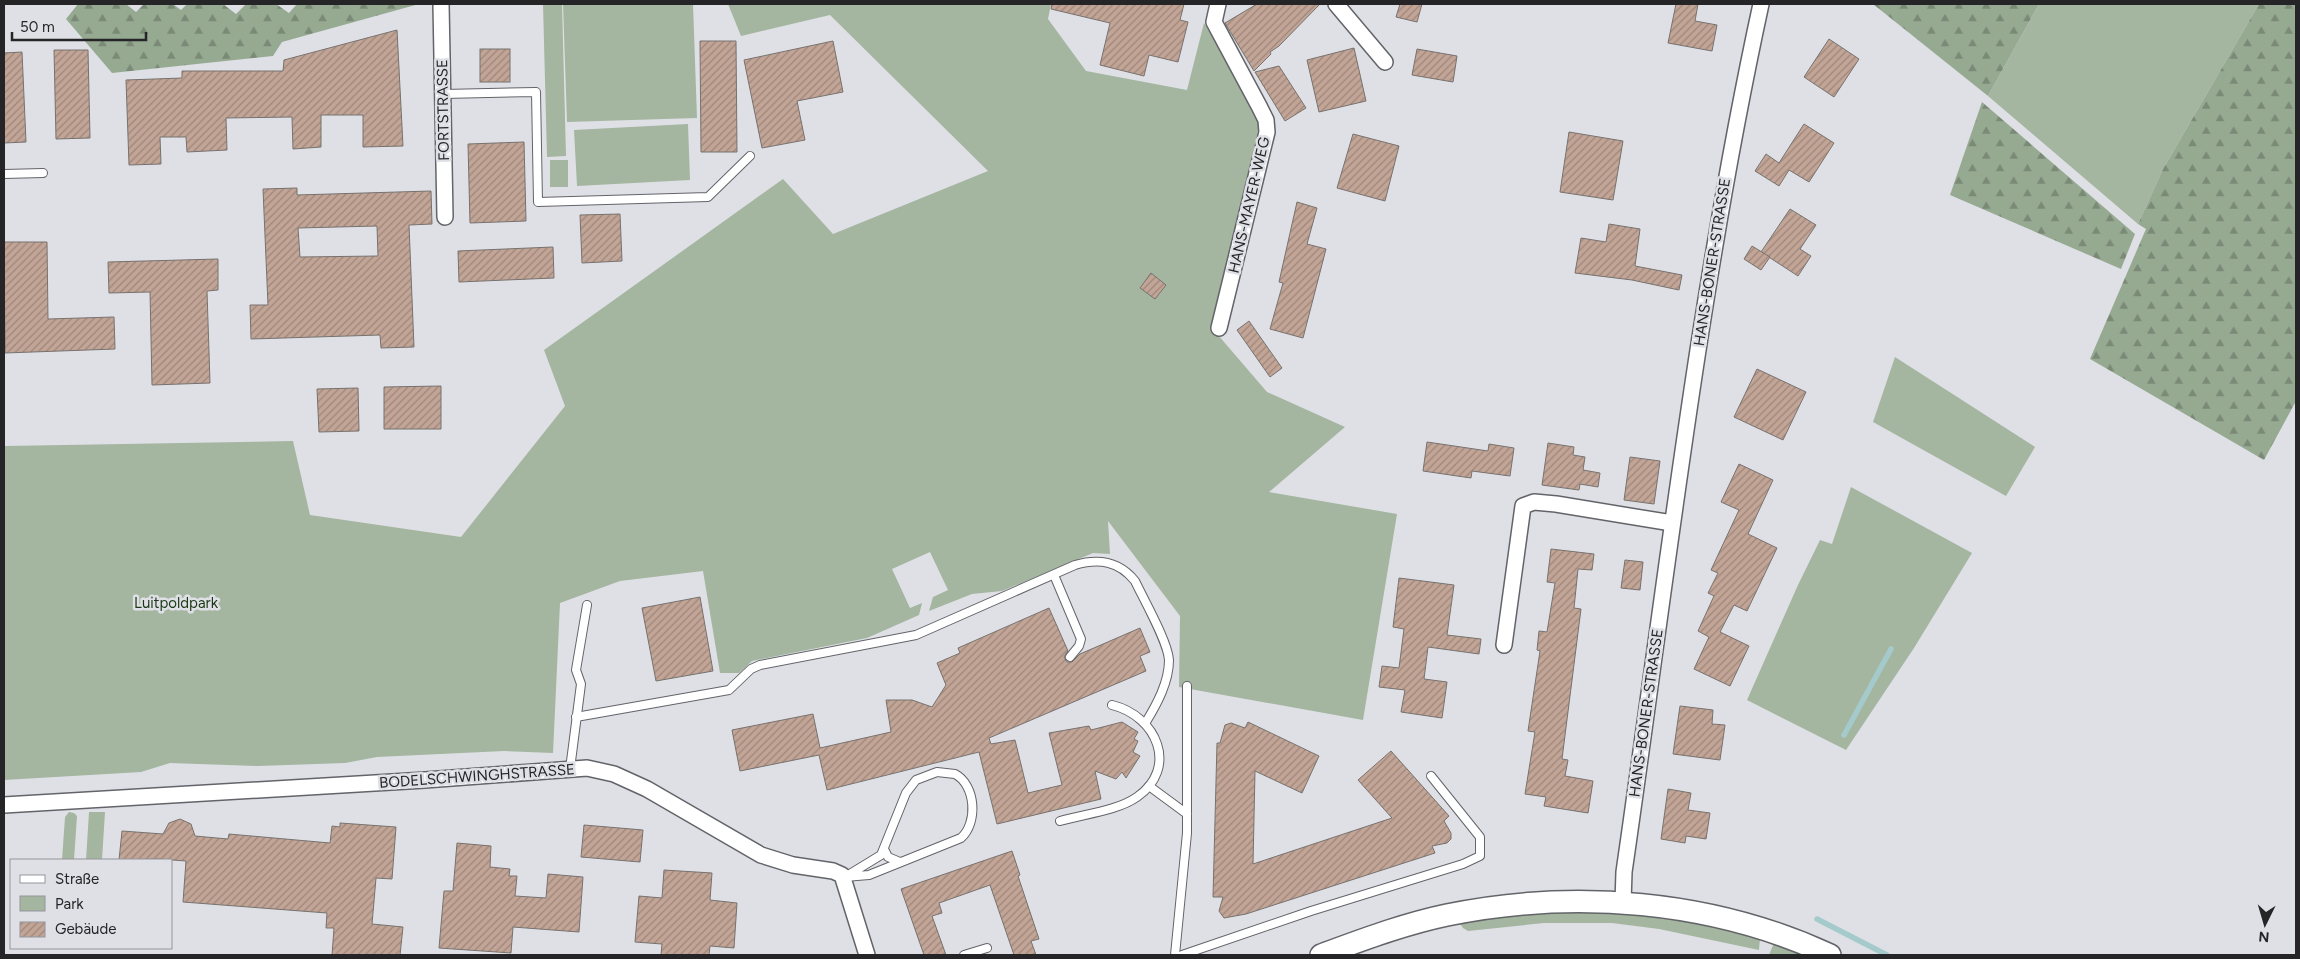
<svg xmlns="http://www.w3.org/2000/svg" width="2300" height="959" font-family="Figtree,sans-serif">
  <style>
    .green { fill: #a4b5a0 }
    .forest { fill: url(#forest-firs) }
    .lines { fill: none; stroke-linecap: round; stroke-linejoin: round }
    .stream { stroke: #a4cacc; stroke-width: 5.5 }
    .building { fill: url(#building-hatch); stroke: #77726f; fill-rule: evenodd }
    .lane-casing { stroke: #636469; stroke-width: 10 }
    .street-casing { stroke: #636469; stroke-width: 18 }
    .secondary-casing { stroke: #636469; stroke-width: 24 }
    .lane { stroke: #fff; stroke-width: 8 }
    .street { stroke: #fff; stroke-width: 15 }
    .secondary { stroke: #fff; stroke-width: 21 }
    .labels { text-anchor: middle; stroke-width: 5; stroke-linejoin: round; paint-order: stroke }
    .street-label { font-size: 15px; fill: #252527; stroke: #dfe0e6 }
    .park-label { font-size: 15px; fill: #1b3915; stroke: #dfe0e6 }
  </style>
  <defs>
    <pattern id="forest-firs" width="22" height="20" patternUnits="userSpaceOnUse" patternTransform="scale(1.25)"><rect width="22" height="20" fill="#96aa92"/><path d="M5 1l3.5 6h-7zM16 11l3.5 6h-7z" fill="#7a8a77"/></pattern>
    <pattern id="building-hatch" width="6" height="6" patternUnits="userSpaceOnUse" patternTransform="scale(1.25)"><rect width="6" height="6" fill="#c2a596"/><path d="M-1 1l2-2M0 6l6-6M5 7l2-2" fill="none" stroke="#9d867a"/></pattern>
  </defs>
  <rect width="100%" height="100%" fill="#dfe0e6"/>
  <g class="green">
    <path d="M543 4H562L566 156 547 157Z"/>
    <path d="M563 4H693L697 118 567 122Z"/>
    <path d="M728 4H1051L1048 19 1086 71 1187 90 1204 23 1261 117 1212 328 1267 392 1345 427 1269 492 1397 514 1363 720 1179 687 1180 616 1108 521 1110 554 1093 553 1002 591 972 594 929 611 933 597 948 590 930 552 892 569 910 608 922 603 919 615 867 638 752 661 739 673H720L703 571 620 581 560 603 553 753 504 751 377 757 345 763 258 766 170 763 141 772 4 780 5 446 293 441 310 515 461 537 565 406 544 350 783 179 833 234 988 171 830 15 741 36Z"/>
    <path d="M2039 4H2259L2163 169 2138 224 1988 96Z"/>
    <path d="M688 124 690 180 577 186 574 130Z"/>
    <rect x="550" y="160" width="18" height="27"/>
    <path d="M1895 357 2035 447 2006 496 1873 422Z"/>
    <path d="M1851 487 1972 553 1914 648 1846 750 1747 700 1798 585 1820 540 1832 544Z"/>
    <path d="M69 812 74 813 77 816 74 860H62L65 817Z"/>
    <path d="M89 812H105L102 860H86Z"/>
    <path d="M1590 909C1648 914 1704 923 1760 938L1759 950 1659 929 1612 923H1544L1468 931 1463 928 1459 922 1473 919Z"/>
    <path d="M1774 943 1804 955H1769Z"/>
  </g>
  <g class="forest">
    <path d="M78 4H126L136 12 144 4H173L181 10 187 4H223L236 14 246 4H276L289 13 297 4H419L282 42 273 56 112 73 66 19Z"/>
    <path d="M1873 4H2039L1988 96Z"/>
    <path d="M2259 4H2296V401L2264 460 2090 359 2146 229 2138 224 2163 169Z"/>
    <path d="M1982 102 2135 234 2121 269 1950 195Z"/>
  </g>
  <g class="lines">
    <g class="stream">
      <path d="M1844 735 1891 649"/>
      <path d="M1817 919 1887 955"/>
    </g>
  </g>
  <g class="building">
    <path d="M1052 4H1184L1180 20 1188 22 1178 62 1149 55 1144 76 1100 65 1110 23 1051 9Z"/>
    <path d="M1257 4H1320L1279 46 1270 52 1271 54 1254 71 1225 23Z"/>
    <path d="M1400 4H1422L1417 22 1396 17Z"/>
    <path d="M1676 4H1698L1695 21 1717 25 1712 51 1668 43Z"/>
    <path d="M397 30 403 146 363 147V115H321V147L293 149 292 117 226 118 227 150 187 152 186 137H160L161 164 129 165 126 80 182 78V71H283L284 60Z"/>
    <path d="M1829 39 1859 59 1834 97 1804 77Z"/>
    <path d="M700 41H736L737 152H701Z"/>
    <path d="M833 41 843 92 797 101 805 140 762 148 744 60Z"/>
    <path d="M1354 48 1366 101 1319 112 1307 60Z"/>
    <rect x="480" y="49" width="30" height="33"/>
    <path d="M1417 49 1457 56 1453 82 1412 75Z"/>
    <path d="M54 50H88L90 138 56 139Z"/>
    <path d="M22 52 26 142 4 143V53Z"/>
    <path d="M1279 66 1306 108 1285 121 1255 72Z"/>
    <path d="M1804 124 1834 143 1809 182 1789 170 1779 186 1755 171 1766 154 1779 163Z"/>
    <path d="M1569 132 1623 141 1613 200 1560 192Z"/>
    <path d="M1353 134 1399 146 1385 201 1337 188Z"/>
    <path d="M524 142 526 221 470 223 468 144Z"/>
    <path d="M297 188V195L431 191 432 224 409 225 414 347 381 348 380 335 251 339 250 305H268L263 189ZM377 226 378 256 300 257 298 228Z"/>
    <path d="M1297 202 1317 208 1307 244 1326 249 1303 338 1270 329 1283 283 1279 282Z"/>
    <path d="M1790 209 1816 225 1800 249 1811 256 1798 276 1761 252Z"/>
    <path d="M620 214 622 261 582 263 580 215Z"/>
    <path d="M1609 224 1640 229 1635 266 1682 275 1679 290 1632 280 1575 273 1581 238 1606 242Z"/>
    <path d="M4 242H47L48 319 114 317 115 349 5 353Z"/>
    <path d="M1752 246 1770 257 1761 270 1744 259Z"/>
    <path d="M553 247 554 278 459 282 458 251Z"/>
    <path d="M218 259V290L207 291 210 383 152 385 150 292 109 293 108 262Z"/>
    <path d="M1151 273 1166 285 1155 299 1140 288Z"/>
    <path d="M1249 321 1282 368 1270 377 1237 330Z"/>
    <path d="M1757 369 1806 392 1783 440 1734 417Z"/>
    <path d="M441 386V429H384V387Z"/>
    <path d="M358 388 359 431 319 432 317 389Z"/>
    <path d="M1427 442 1488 451 1489 444 1514 448 1510 476 1472 471 1471 478 1423 471Z"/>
    <path d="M1548 443 1574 447 1573 455 1585 457 1583 470 1600 473 1598 487 1580 484 1579 490 1542 485Z"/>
    <path d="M1630 457 1660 461 1654 504 1624 500Z"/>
    <path d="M1739 464 1773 480 1748 534 1777 548 1747 611 1734 605 1720 632 1749 646 1730 686 1694 669 1709 637 1698 631 1714 596 1708 593 1718 573 1711 570 1739 510 1721 502Z"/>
    <path d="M1551 549 1594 554 1592 570 1578 569 1574 608 1581 609 1562 759 1568 760 1565 776 1593 781 1588 813 1544 806 1546 797 1525 794 1535 732 1528 731 1540 651 1537 650 1539 631 1547 632 1555 583 1547 582Z"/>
    <path d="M1625 560 1643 562 1640 590 1621 588Z"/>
    <path d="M1399 578 1454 585 1447 635 1481 639 1479 654 1428 647 1424 679 1447 682 1442 718 1401 712 1405 690 1379 687 1382 666 1399 668 1404 629 1393 627Z"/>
    <path d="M700 597 713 671 656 681 642 608Z"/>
    <path d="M1049 608 1068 651 1064 657 1067 662H1072L1080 654 1140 628 1150 652 1140 656 1146 671 989 738 991 744 1015 740 1028 793 1062 785 1049 733 1089 726 1091 730 1122 722 1138 732 1134 739 1138 741 1133 752 1140 756 1126 778 1122 772 1116 779 1095 771 1101 799 997 824 979 752 827 790 819 755 740 771 732 730 813 714 820 748 891 732 886 700H912L932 707 946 685 937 663 960 653 958 648Z"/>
    <path d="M1680 706 1713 710 1712 724 1725 725 1720 760 1673 754Z"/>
    <path d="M1248 722 1319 756 1302 793 1255 771 1253 864 1392 818 1358 780 1391 751 1449 816 1444 821 1451 833V839L1447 843 1432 846 1435 853 1246 914 1224 918 1219 911 1223 897H1213L1217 743H1220L1225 725 1231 723 1245 728Z"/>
    <path d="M1668 789 1691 793 1688 810 1710 813 1706 839 1686 836 1685 843 1661 839Z"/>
    <path d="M180 819 191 824 195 836 228 839 229 834 330 843 332 826 340 827V823L396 827 392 879 376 878 372 924 403 927 400 955H332L334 928H326L327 913 183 902 186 861 159 859 119 860 122 831 163 834 169 823Z"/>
    <path d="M584 825 643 830 640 862 581 857Z"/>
    <path d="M457 843 491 846 490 867 510 869 509 876H517L515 896 546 898 548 874 583 877 579 932 513 927 511 953 439 948 444 891H453Z"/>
    <path d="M1012 851 1020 875 1018 876 1039 939 1031 941 1036 955H1014L990 885 939 903 942 913 932 916 946 955H924L901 889Z"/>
    <path d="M664 870 712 873 710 900 737 903 734 948 710 946 709 955H661L662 944 635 942 639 896 662 898Z"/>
  </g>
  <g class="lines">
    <g class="lane-casing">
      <g id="lane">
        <path d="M444 94 536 92 538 202 708 197 750 156"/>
        <path d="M4 174 43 173"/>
        <path d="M1054 575 1081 639 1079 646 1070 657"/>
        <path d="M576 717 729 690 751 669 760 665 916 635 1075 565C1099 558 1119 561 1135 581 1144 600 1168 642 1169 660 1169 682 1157 704 1146 722"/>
        <path d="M570 769 581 684 576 670 587 605"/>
        <path d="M937 772 955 774C976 785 978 823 961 838L869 875 845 877 881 855 906 793 916 780Z"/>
        <path d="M1149 786 1187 814"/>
        <path d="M1060 821C1084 814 1117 811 1137 797 1179 768 1157 716 1112 705"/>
        <path d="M884 849 888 857 900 862"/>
        <path d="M964 955 987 948"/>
        <path d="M1175 955 1187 833V686"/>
        <path d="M1182 955 1311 911 1463 864 1480 856V837L1431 776"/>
      </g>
    </g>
    <g class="street-casing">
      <g id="street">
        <path d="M441 4 445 217"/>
        <path d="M1218 4 1214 22 1259 106 1266 120 1267 132 1219 328"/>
        <path d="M1336 4 1385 62"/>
        <path d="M1504 645 1523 506 1534 502 1556 504 1672 523"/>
        <path d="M4 805 425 780 587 768 614 774 647 789 761 855 793 865 833 871 842 875 867 955"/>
        <path d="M1623 902 1624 872C1666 582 1699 290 1761 4"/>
      </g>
    </g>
    <g class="secondary-casing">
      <path id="secondary" d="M1321 955C1362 940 1404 924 1447 915 1574 889 1712 900 1830 955"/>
    </g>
    <use href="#lane" class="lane"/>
    <use href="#street" class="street"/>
    <use href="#secondary" class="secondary"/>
  </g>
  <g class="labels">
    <g class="street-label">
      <text transform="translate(443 110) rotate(-91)" y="5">FORTSTRASSE</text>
      <text transform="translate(1249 205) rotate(-77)" y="5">HANS-MAYER-WEG</text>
      <text transform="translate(1712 262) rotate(-81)" y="5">HANS-BONER-STRASSE</text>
      <text transform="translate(1646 713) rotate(-82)" y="5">HANS-BONER-STRASSE</text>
      <text transform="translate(477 776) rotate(-4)" y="5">BODELSCHWINGHSTRASSE</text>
    </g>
    <g class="park-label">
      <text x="176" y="608">Luitpoldpark</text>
    </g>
  </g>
  <rect width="2300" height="959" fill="none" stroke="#252527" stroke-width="10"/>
  <rect x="10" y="859" width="162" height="90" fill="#dfe0e6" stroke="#95959a"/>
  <rect x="20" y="875" width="25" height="8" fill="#ffffff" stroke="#95959a"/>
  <text x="55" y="884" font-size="15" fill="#252527">Straße</text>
  <rect x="20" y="896" width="25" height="15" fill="#a4b5a0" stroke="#95959a"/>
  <text x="55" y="909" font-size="15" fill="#252527">Park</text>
  <rect x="20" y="922" width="25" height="15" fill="url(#building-hatch)" stroke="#95959a"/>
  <text x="55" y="934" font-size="15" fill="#252527">Gebäude</text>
  <g transform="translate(2265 924) rotate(185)" stroke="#dfe0e6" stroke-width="4" paint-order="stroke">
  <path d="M0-4L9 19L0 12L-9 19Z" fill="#252527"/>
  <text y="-8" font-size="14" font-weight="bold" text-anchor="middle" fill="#252527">N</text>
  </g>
  <path d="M12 32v8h134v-8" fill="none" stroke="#252527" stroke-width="2.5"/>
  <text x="20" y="32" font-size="15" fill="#252527" stroke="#dfe0e6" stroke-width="4" paint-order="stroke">50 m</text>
</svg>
